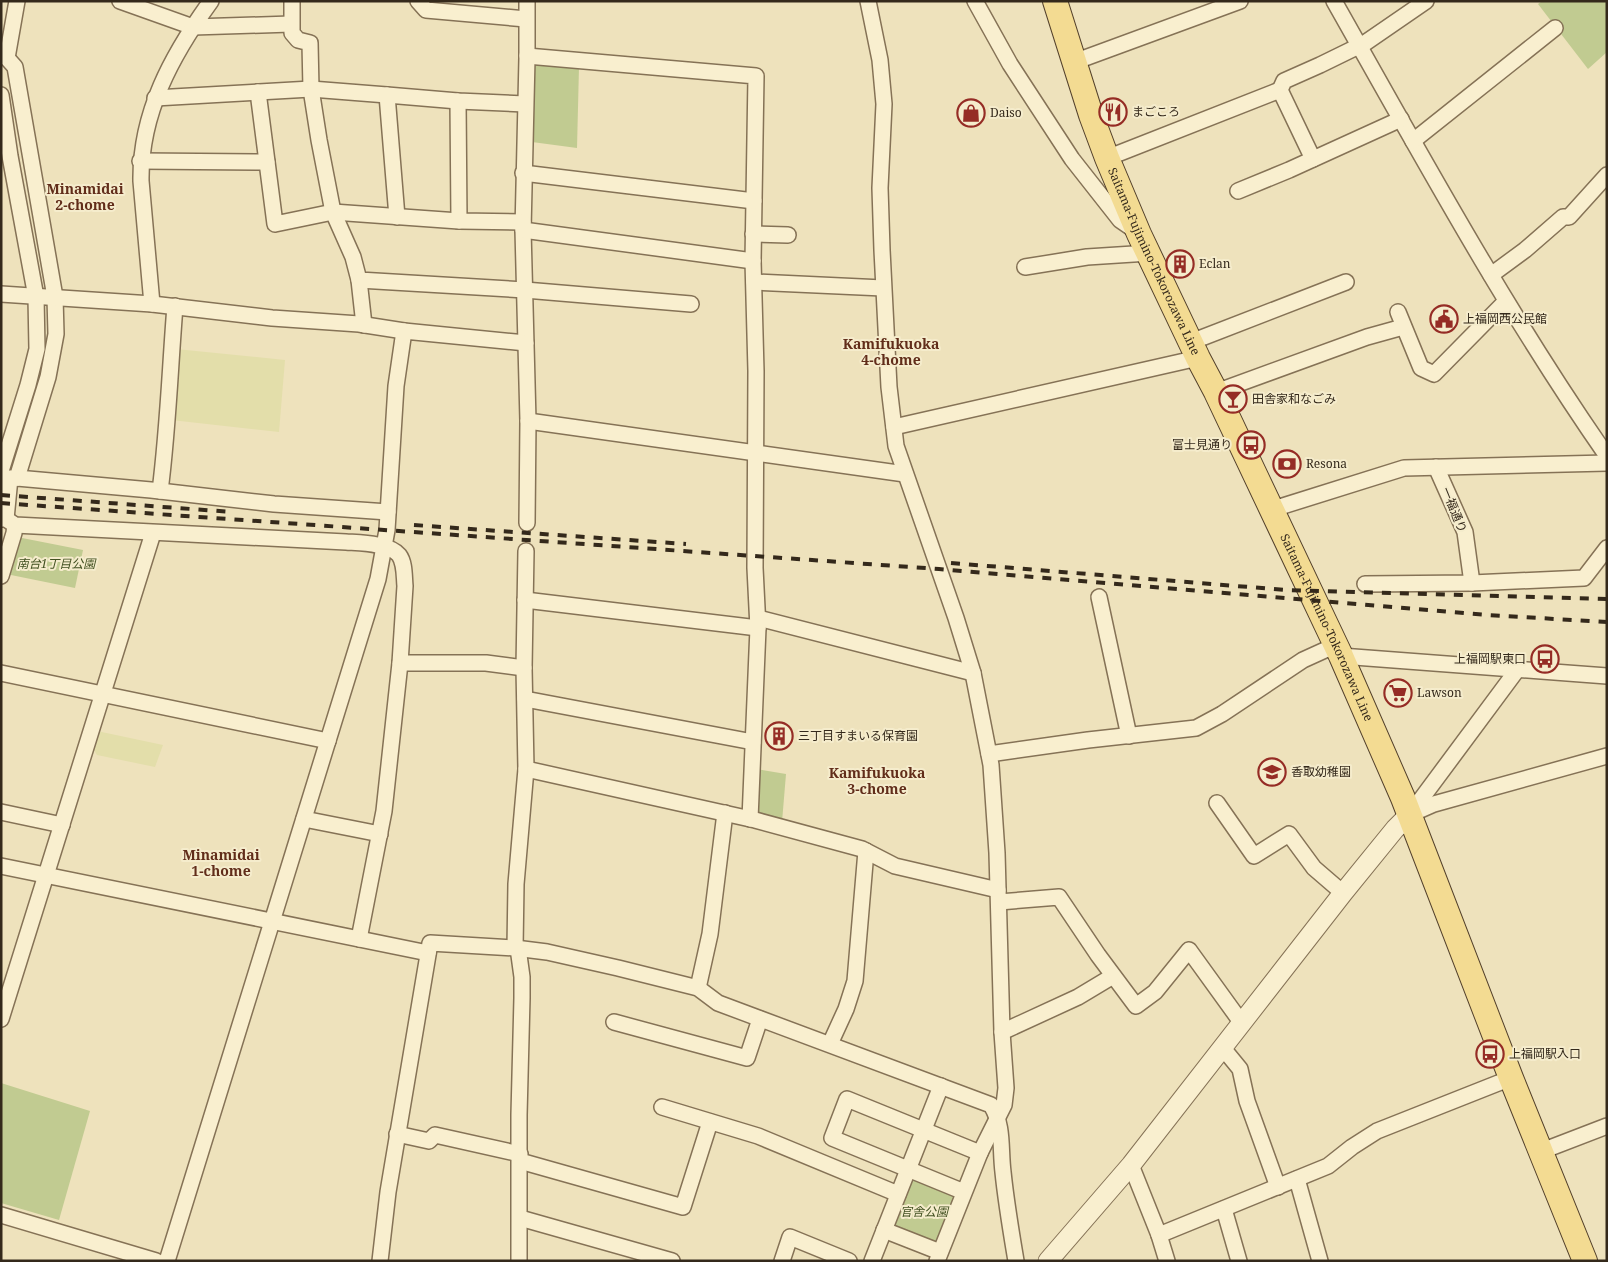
<svg xmlns="http://www.w3.org/2000/svg" width="1608" height="1262" font-family="'Noto Serif','Noto Sans JP',serif">
  <style>
    .farmland { fill: #e3deaa }
    .green { fill: #c1cb91 }
    .lines { fill: none; stroke-linecap: round; stroke-linejoin: round }
    .minor-casing { stroke: #857256; stroke-width: 18 }
    .tertiary-casing { stroke: #857256; stroke-width: 21 }
    .primary-casing { stroke: #53402b; stroke-width: 26 }
    .minor { stroke: #f9efcf; stroke-width: 15 }
    .tertiary { stroke: #f9efcf; stroke-width: 19 }
    .primary { stroke: #f3db92; stroke-width: 24 }
    .rail { stroke: #34291b; stroke-width: 4; stroke-dasharray: 9 9; stroke-linecap: butt }
    .labels { text-anchor: middle; stroke-width: 4; stroke-linejoin: round; paint-order: stroke }
    .poi-label { font-size: 12px; fill: #34291b; stroke: #f5eccc; text-anchor: start }
    .street-label { font-size: 12px; fill: #34291b; stroke: #f5eccc }
    .park-label { font-size: 12px; font-style: italic; fill: #425121; stroke: #f5eccc }
    .neighbourhood-label { font-size: 14px; font-weight: bold; fill: #612d1a; stroke: #f5eccc }
  </style>
  <rect width="100%" height="100%" fill="#eee2bc"/>
  <g class="farmland">
    <path d="M176 349 285 360 279 432 171 420Z"/>
    <path d="M97 731 163 745 155 767 97 755 92 747Z"/>
  </g>
  <g class="green">
    <path d="M1542 1H1607V52L1588 69 1538 4Z"/>
    <path d="M534 64 579 67 577 148 532 142Z"/>
    <path d="M17 537 83 550 75 588 6 574Z"/>
    <path d="M756 769 786 774 782 822 755 815Z"/>
    <path d="M1 1083 90 1111 59 1220 1 1203Z"/>
    <path d="M915 1177 954 1193 956 1198 937 1246 891 1226 910 1180Z"/>
  </g>
  <g class="lines">
    <g class="minor-casing">
      <g id="minor">
        <path d="M120 1 193 27 291 24"/>
        <path d="M292 1V33L298 40 310 43 311 89 319 140 333 212 353 257 359 280 525 290 691 304"/>
        <path d="M418 1 426 10 526 19"/>
        <path d="M527 1V58L523 230 528 421 527 523"/>
        <path d="M868 1 880 60 884 104 880 188 882 250 889 387 896 446 956 618 973 673 991 765 997 853 1002 1032 1006 1088 1004 1105 980 1153"/>
        <path d="M975 1 1010 64 1072 159 1120 220 1136 231"/>
        <path d="M1334 1C1421 155 1506 311 1607 456"/>
        <path d="M527 56 756 76 753 261 756 371 755 568 758 628 750 819"/>
        <path d="M7 58 15 67 55 297 56 334 48 377 17 478"/>
        <path d="M7 58 17 1"/>
        <path d="M1074 62 1240 1"/>
        <path d="M258 92 275 224 333 212 459 221 523 222"/>
        <path d="M1 95 10 156 36 297 37 349 28 385 1 471"/>
        <path d="M155 98 311 89 387 95"/>
        <path d="M458 101 459 221"/>
        <path d="M1413 141 1555 28"/>
        <path d="M1107 158 1280 90"/>
        <path d="M1313 159 1280 90 1284 81 1320 65 1365 43 1426 1"/>
        <path d="M140 161 267 162"/>
        <path d="M523 173 754 201"/>
        <path d="M1238 191 1289 170 1401 119"/>
        <path d="M397 217 387 95 458 101 525 104"/>
        <path d="M523 230 753 261"/>
        <path d="M753 234 788 235"/>
        <path d="M1025 267 1087 257 1149 253"/>
        <path d="M1491 275 1525 250 1563 217H1569L1607 175"/>
        <path d="M359 280 364 325"/>
        <path d="M754 282 883 288"/>
        <path d="M1 294 152 304 272 318 359 324 404 331"/>
        <path d="M152 304 141 181C140 113 172 55 211 1"/>
        <path d="M1398 312 1421 368 1434 374 1506 301"/>
        <path d="M1191 342 1346 282"/>
        <path d="M1216 392 1367 337 1403 327"/>
        <path d="M528 421 905 474"/>
        <path d="M894 427 1198 358"/>
        <path d="M1436 467 1465 532 1472 583"/>
        <path d="M1 479 17 478 151 490 274 504 388 512"/>
        <path d="M160 491C168 430 170 368 175 306"/>
        <path d="M1270 510 1404 468 1607 463"/>
        <path d="M1 519H6L15 525 346 542C360 543 389 543 399 555 405 563 404 576 405 586L400 663 384 811 359 939"/>
        <path d="M6 519 10 478"/>
        <path d="M1 576 14 533 15 525"/>
        <path d="M1365 584 1472 583 1584 578 1607 548"/>
        <path d="M1099 597 1129 736"/>
        <path d="M525 600 758 628"/>
        <path d="M758 618 973 673"/>
        <path d="M1341 656 1607 676"/>
        <path d="M400 663H486L524 668"/>
        <path d="M1 673 328 741"/>
        <path d="M525 699 753 742"/>
        <path d="M989 754 1088 740 1196 728 1222 714 1303 660 1336 645"/>
        <path d="M526 769 755 820 862 849 895 866 998 890"/>
        <path d="M1217 803 1254 856 1289 834 1314 868 1343 893"/>
        <path d="M1413 810 1517 670"/>
        <path d="M1 812 62 825"/>
        <path d="M1409 815 1434 804 1607 756"/>
        <path d="M304 819 380 834"/>
        <path d="M1 866 428 953"/>
        <path d="M999 902 1059 897 1098 955 1136 1006 1155 992 1189 950 1241 1022"/>
        <path d="M515 948 516 884 526 769 524 668 526 551"/>
        <path d="M518 948 522 977V998L519 1115V1261"/>
        <path d="M698 988 710 934 725 813"/>
        <path d="M1 1019 153 533"/>
        <path d="M614 1022 747 1058 760 1019"/>
        <path d="M1002 1032 1078 997 1113 976"/>
        <path d="M830 1044 846 1009 855 981 866 851"/>
        <path d="M1222 1047 1240 1069 1247 1101 1278 1187"/>
        <path d="M662 1107 758 1136 898 1194"/>
        <path d="M397 1134 429 1141 435 1135 520 1154"/>
        <path d="M1542 1151 1607 1126"/>
        <path d="M520 1161 683 1207 710 1122"/>
        <path d="M1131 1165 1159 1235 1167 1261"/>
        <path d="M1297 1179 1320 1261"/>
        <path d="M1224 1209 1239 1261"/>
        <path d="M1 1215 156 1261"/>
        <path d="M520 1218 672 1261"/>
        <path d="M884 1230 940 1252"/>
        <path d="M1159 1235 1328 1166 1352 1147 1377 1131 1511 1078"/>
        <path d="M167 1261 378 579 387 530 396 386 404 331 526 343"/>
        <path d="M380 1261 388 1192 430 943 515 948 547 952 618 968 698 988 718 1003 991 1105C1004 1126 1000 1148 1003 1172 1006 1202 1011 1231 1016 1261"/>
        <path d="M782 1261 790 1237 849 1261"/>
        <path d="M872 1261 941 1086"/>
        <path d="M937 1261 980 1153 847 1099 832 1138 964 1192"/>
      </g>
    </g>
    <g class="tertiary-casing">
      <path id="tertiary" d="M1048 1261 1131 1165 1343 893 1395 829 1409 815"/>
    </g>
    <g class="primary-casing">
      <g id="primary">
        <path id="s1" d="M1055 1 1091 115 1107 158 1139 234 1198 358 1216 392 1341 656 1403 798 1511 1078 1585 1261"/>
      </g>
    </g>
    <use href="#minor" class="minor"/>
    <use href="#tertiary" class="tertiary"/>
    <use href="#primary" class="primary"/>
    <g class="rail">
      <path d="M1 495 232 512"/>
      <path d="M1 503 939 569 1487 615 1607 622"/>
      <path d="M414 525 686 544"/>
      <path d="M951 563 1286 590 1607 599"/>
    </g>
  </g>
  <defs>
    <g id="restaurant-ring" transform="scale(1.4375)"><circle r="9.5" fill="#f5eccc" stroke="#952c25" stroke-width="1.5"/><path d="M-5-6h1v4h1v-4h1v4h1v-4h1v5L-1.5 .5V6h-2V.5L-5-1ZM5-6V6H3V1.5H1.5Q1.5-4 5-6Z" fill="#952c25"/></g>
    <g id="shop-ring" transform="scale(1.4375)"><circle r="9.5" fill="#f5eccc" stroke="#952c25" stroke-width="1.5"/><path d="M-5-2.5h2.3a2.7 3.5 0 0 1 5.4 0H5L5.5 6h-11ZM-1.5-2.5h3a1.5 2.3 0 0 0-3 0Z" fill="#952c25"/></g>
    <g id="building-ring" transform="scale(1.4375)"><circle r="9.5" fill="#f5eccc" stroke="#952c25" stroke-width="1.5"/><path d="M-4-6H4V6H1V3H-1V6H-4ZM-2.5-4.3h1.7v1.8h-1.7ZM.8-4.3h1.7v1.8H.8ZM-2.5-1h1.7V.8h-1.7ZM.8-1h1.7V.8H.8Z" fill="#952c25"/></g>
    <g id="civic-ring" transform="scale(1.4375)"><circle r="9.5" fill="#f5eccc" stroke="#952c25" stroke-width="1.5"/><path d="M-.6-6.5H3V-4.5H.6V-3L4-1V1h2V6H-6V1h2V-1L-.6-3ZM-1.2 2.5V6h2.4V2.5Z" fill="#952c25"/></g>
    <g id="bar-ring" transform="scale(1.4375)"><circle r="9.5" fill="#f5eccc" stroke="#952c25" stroke-width="1.5"/><path d="M-6-5H6L.8 .8V4.5H3.5V6h-7V4.5H-.8V.8Z" fill="#952c25"/></g>
    <g id="bus-ring" transform="scale(1.4375)"><circle r="9.5" fill="#f5eccc" stroke="#952c25" stroke-width="1.5"/><path d="M-5-6H5V4H4V6H2V4H-2V6H-4V4H-5ZM-3.5-4V0h7V-4ZM-3.5 1.2v1.5H-2V1.2ZM2 1.2v1.5H3.5V1.2Z" fill="#952c25"/></g>
    <g id="bank-ring" transform="scale(1.4375)"><circle r="9.5" fill="#f5eccc" stroke="#952c25" stroke-width="1.5"/><path d="M-6-4H6V4H-6ZM0-2.3a2.3 2.3 0 1 0 0 4.6a2.3 2.3 0 1 0 0-4.6Z" fill="#952c25"/></g>
    <g id="supermarket-ring" transform="scale(1.4375)"><circle r="9.5" fill="#f5eccc" stroke="#952c25" stroke-width="1.5"/><path d="M-6-5.5h2.5l.6 2H6L4.5 2H-2.5L-4.4-4H-6ZM-1.5 3.2a1.3 1.3 0 1 0 .1 0ZM3 3.2a1.3 1.3 0 1 0 .1 0Z" fill="#952c25"/></g>
    <g id="school-ring" transform="scale(1.4375)"><circle r="9.5" fill="#f5eccc" stroke="#952c25" stroke-width="1.5"/><path d="M0-5L7-2L0 1L-7-2ZM-4 1L0 2.5L4 1V4Q0 6-4 4Z" fill="#952c25"/></g>
  </defs>
  <g fill-rule="evenodd">
    <use href="#restaurant-ring" x="1113" y="112"/>
    <use href="#shop-ring" x="971" y="113"/>
    <use href="#building-ring" x="1180" y="264"/>
    <use href="#civic-ring" x="1444" y="319"/>
    <use href="#bar-ring" x="1233" y="399"/>
    <use href="#bus-ring" x="1251" y="445"/>
    <use href="#bank-ring" x="1287" y="464"/>
    <use href="#bus-ring" x="1545" y="659"/>
    <use href="#supermarket-ring" x="1398" y="693"/>
    <use href="#building-ring" x="779" y="736"/>
    <use href="#school-ring" x="1272" y="772"/>
    <use href="#bus-ring" x="1490" y="1054"/>
  </g>
  <g class="labels">
    <g class="poi-label">
      <text x="1132" y="116">まごころ</text>
      <text x="990" y="117">Daiso</text>
      <text x="1199" y="268">Eclan</text>
      <text x="1463" y="323">上福岡西公民館</text>
      <text x="1252" y="403">田舎家和なごみ</text>
      <text x="1232" y="449" text-anchor="end">富士見通り</text>
      <text x="1306" y="468">Resona</text>
      <text x="1526" y="663" text-anchor="end">上福岡駅東口</text>
      <text x="1417" y="697">Lawson</text>
      <text x="798" y="740">三丁目すまいる保育園</text>
      <text x="1291" y="776">香取幼稚園</text>
      <text x="1509" y="1058">上福岡駅入口</text>
    </g>
    <g class="street-label">
      <text dy="4" stroke="none"><textPath href="#s1" startOffset="279">Saitama-Fujimino-Tokorozawa Line</textPath></text>
      <text transform="translate(1454 510) rotate(68)" y="4">一福通り</text>
      <text dy="4" stroke="none"><textPath href="#s1" startOffset="684">Saitama-Fujimino-Tokorozawa Line</textPath></text>
    </g>
    <g class="park-label">
      <text x="56" y="568">南台1丁目公園</text>
      <text x="924" y="1216">官舎公園</text>
    </g>
    <g class="neighbourhood-label">
      <text x="85" y="194">Minamidai<tspan x="85" dy="16">2-chome</tspan></text>
      <text x="891" y="349">Kamifukuoka<tspan x="891" dy="16">4-chome</tspan></text>
      <text x="877" y="778">Kamifukuoka<tspan x="877" dy="16">3-chome</tspan></text>
      <text x="221" y="860">Minamidai<tspan x="221" dy="16">1-chome</tspan></text>
    </g>
  </g>
  <rect width="1608" height="1262" fill="none" stroke="#34291b" stroke-width="5"/>
</svg>
